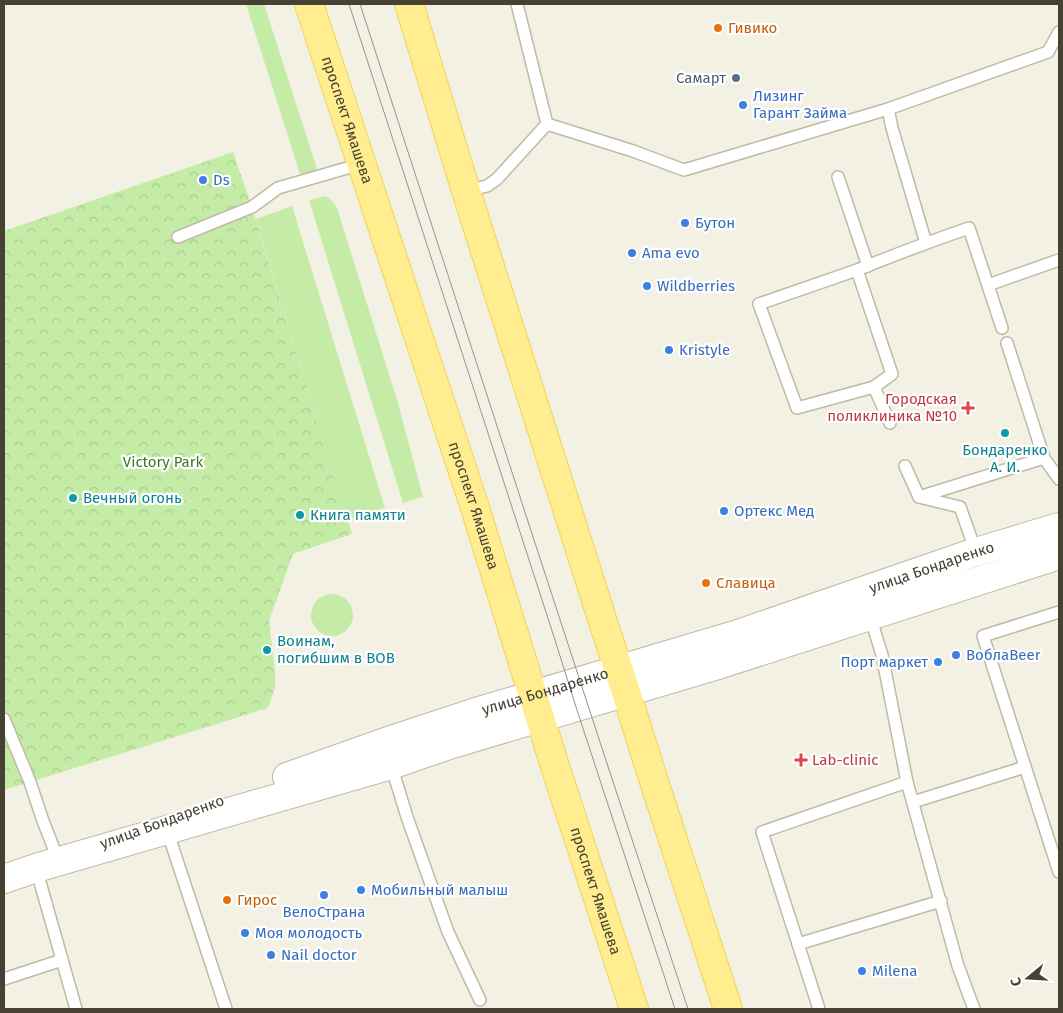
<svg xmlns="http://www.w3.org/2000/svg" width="1063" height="1013" font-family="'Fira Sans',sans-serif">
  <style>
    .grass { fill: #c4eca7 }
    .park { fill: url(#park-crowns) }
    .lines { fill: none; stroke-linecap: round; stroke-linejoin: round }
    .service-casing { stroke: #c0baa5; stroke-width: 14 }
    .tertiary-casing { stroke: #c0baa5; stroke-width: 30 }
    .primary-casing { stroke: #efd455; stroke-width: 30 }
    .service { stroke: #fff; stroke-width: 11 }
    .tertiary { stroke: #fff; stroke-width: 28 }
    .primary { stroke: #ffed90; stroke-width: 28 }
    .tram { stroke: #949494; stroke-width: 1 }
    .food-dot { fill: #e8710a; stroke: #fff; stroke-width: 2 }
    .service-dot { fill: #5c6f8a; stroke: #fff; stroke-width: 2 }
    .shop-dot { fill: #3f7fe0; stroke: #fff; stroke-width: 2 }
    .health-dot { fill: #e0444e; stroke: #fff; stroke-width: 2 }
    .culture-dot { fill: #0f9aa8; stroke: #fff; stroke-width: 2 }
    .labels { text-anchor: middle; stroke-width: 4.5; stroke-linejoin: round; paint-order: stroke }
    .food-label { font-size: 15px; fill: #c56008; stroke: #fff; text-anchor: start }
    .service-label { font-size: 15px; fill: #4e5e75; stroke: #fff; text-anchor: end }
    .shop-label { font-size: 15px; fill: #366cbe; stroke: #fff; text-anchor: start }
    .street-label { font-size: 15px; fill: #464133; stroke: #fff }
    .health-label { font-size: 15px; fill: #be3a42; stroke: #fff; text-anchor: end }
    .culture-label { font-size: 15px; fill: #0d838f; stroke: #fff; text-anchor: start }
    .park-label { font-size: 15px; fill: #387d21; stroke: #fff }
  </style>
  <defs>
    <pattern id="park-crowns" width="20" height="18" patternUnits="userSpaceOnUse" patternTransform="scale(1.25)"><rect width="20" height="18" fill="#c4eca7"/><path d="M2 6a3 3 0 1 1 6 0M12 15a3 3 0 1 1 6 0" fill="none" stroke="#aacc90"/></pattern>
  </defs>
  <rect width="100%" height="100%" fill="#f3f1e3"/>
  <g class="grass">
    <path d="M246 4H264L317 169 311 174H300Z"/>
    <path d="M326 196 332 201 337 208 398 403 423 497 403 503 309 200Z"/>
    <path d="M292 206 385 508 348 520 352 534 336 484 256 219Z"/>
    <circle cx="332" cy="615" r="21"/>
  </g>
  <path class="park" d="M233 152 252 207 336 484 352 534 293 554 269 621 275 671V687L268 708 4 790V231Z"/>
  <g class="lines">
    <g class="service-casing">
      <g id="service">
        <path d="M517 4 547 124"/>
        <path d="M888 109 892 128 926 243"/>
        <path d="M838 177 868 266"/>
        <path d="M466 191 487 186 497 179 547 124 633 151 684 170 888 109 1048 52 1059 32"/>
        <path d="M178 237 252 207 278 188 361 164"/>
        <path d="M857 270 759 304 797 408 874 387 892 374 857 270C894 255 931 241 969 228L1002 328"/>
        <path d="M988 285 1059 260"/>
        <path d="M1007 343 1044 458 1059 479"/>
        <path d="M874 387 890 423"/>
        <path d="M905 466 919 497"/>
        <path d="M976 552 960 507 919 497 1044 458"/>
        <path d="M1059 612 983 636 1059 872"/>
        <path d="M870 616 882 655 907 782 958 966 974 1009"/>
        <path d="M4 719 30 782 43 821 58 859"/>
        <path d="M391 765 407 817 448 932 480 1000"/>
        <path d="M913 802 1025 767"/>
        <path d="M167 830 226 1009"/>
        <path d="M36 868 76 1009"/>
        <path d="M798 944 941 901"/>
        <path d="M4 979 62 960"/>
        <path d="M819 1009 762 832 907 782"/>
      </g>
    </g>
    <g class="tertiary-casing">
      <g id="tertiary">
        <path id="s1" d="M287 777 394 739 476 712 735 635 976 552 1059 527"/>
        <path d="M4 879 36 868 391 765 452 744 721 664 1059 555"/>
      </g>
    </g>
    <g class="primary-casing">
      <g id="primary">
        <path id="s2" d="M309 4 476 511 553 760 634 1009"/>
        <path d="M409 4 466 191 604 625 626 692 650 769 728 1009"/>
      </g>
    </g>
    <use href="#service" class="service"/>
    <use href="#tertiary" class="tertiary"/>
    <use href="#primary" class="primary"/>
    <g class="tram">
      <path d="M349 4 555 640 576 707 675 1009"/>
      <path d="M360 4C469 339 577 675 688 1009"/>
    </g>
  </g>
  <g class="food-dot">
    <circle cx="718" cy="28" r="5"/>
    <circle cx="706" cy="583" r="5"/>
    <circle cx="227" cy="900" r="5"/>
  </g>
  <circle class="service-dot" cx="736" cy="78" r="5"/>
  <g class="shop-dot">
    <circle cx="743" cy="105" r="5"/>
    <circle cx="203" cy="180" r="5"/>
    <circle cx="685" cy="223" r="5"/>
    <circle cx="632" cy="253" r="5"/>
    <circle cx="647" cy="286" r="5"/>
    <circle cx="669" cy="350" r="5"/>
    <circle cx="724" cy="511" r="5"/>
    <circle cx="956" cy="655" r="5"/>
    <circle cx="938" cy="662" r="5"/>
    <circle cx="361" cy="890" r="5"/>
    <circle cx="324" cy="895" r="5"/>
    <circle cx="245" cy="933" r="5"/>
    <circle cx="271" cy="955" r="5"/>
    <circle cx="862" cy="971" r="5"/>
  </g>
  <g class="health-dot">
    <path d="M965.5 400.5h5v5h5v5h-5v5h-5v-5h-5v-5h5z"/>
    <path d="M798.5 752.5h5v5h5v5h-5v5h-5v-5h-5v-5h5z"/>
  </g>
  <g class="culture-dot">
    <circle cx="1005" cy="433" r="5"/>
    <circle cx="73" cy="498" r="5"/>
    <circle cx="300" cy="515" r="5"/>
    <circle cx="267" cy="650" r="5"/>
  </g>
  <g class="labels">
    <g class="food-label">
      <text x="728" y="33">Гивико</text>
      <text x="716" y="588">Славица</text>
      <text x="237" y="905">Гирос</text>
    </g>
    <g class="service-label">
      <text x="726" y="83">Самарт</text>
    </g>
    <g class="shop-label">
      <text x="753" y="101">Лизинг<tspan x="753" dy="17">Гарант Займа</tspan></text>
      <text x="213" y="185">Ds</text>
      <text x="695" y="228">Бутон</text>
      <text x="642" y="258">Ama evo</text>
      <text x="657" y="291">Wildberries</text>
      <text x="679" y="355">Kristyle</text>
      <text x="734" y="516">Ортекс Мед</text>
      <text x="966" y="660">ВоблаBeer</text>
      <text x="928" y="667" text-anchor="end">Порт маркет</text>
      <text x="371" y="895">Мобильный малыш</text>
      <text x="324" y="917" text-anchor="middle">ВелоСтрана</text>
      <text x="255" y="938">Моя молодость</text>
      <text x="281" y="960">Nail doctor</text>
      <text x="872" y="976">Milena</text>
    </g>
    <g class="street-label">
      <text dy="5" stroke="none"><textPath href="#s2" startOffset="122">проспект Ямашева</textPath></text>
      <text dy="5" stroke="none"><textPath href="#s2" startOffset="528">проспект Ямашева</textPath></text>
      <text dy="5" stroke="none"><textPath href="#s1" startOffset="678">улица Бондаренко</textPath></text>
      <text dy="5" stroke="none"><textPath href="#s1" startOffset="272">улица Бондаренко</textPath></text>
      <text transform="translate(162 822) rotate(-20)" y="5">улица Бондаренко</text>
      <text dy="5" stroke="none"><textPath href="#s2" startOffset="932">проспект Ямашева</textPath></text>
    </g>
    <g class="health-label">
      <text x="957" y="404">Городская<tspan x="957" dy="17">поликлиника №10</tspan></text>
      <text x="812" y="765" text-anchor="start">Lab-clinic</text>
    </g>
    <g class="culture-label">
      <text x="1005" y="455" text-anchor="middle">Бондаренко<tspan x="1005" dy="17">А. И.</tspan></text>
      <text x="83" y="503">Вечный огонь</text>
      <text x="310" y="520">Книга памяти</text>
      <text x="277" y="646">Воинам,<tspan x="277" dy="17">погибшим в ВОВ</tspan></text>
    </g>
    <g class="park-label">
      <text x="163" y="467">Victory Park</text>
    </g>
  </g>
  <rect width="1063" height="1013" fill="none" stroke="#464133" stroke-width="10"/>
  <g transform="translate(1028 978) rotate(252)" stroke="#ffffff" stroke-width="4" paint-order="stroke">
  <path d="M0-4L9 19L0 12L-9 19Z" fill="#464133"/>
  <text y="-8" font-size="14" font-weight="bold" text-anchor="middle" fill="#464133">С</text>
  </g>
</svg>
